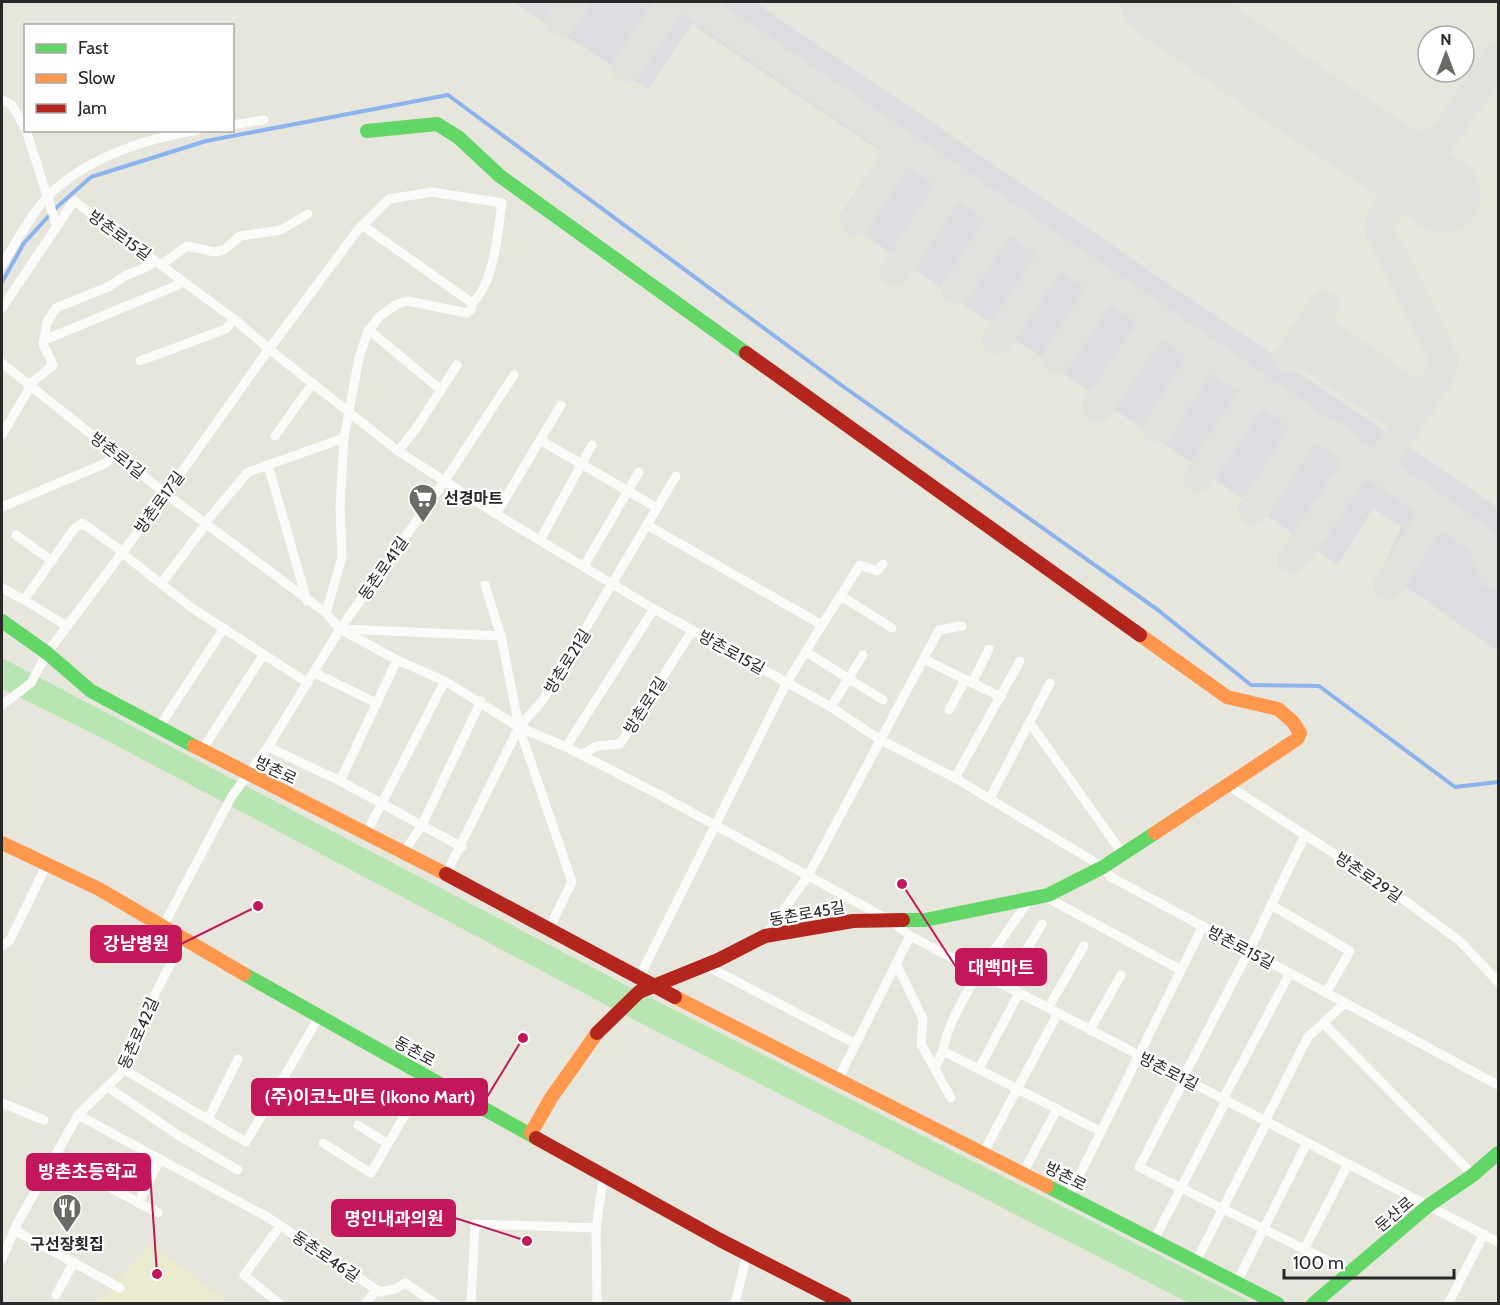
<svg xmlns="http://www.w3.org/2000/svg" width="1500" height="1305" font-family="Cabin,'Noto Sans KR',sans-serif">
  <style>
    .education { fill: #ebebd0 }
    .airport { fill: #dedce0 }
    .green { fill: #b8e6b2 }
    .lines { fill: none; stroke-linecap: round; stroke-linejoin: round }
    .stream { stroke: #8bb4ee; stroke-width: 4 }
    .taxiway { stroke: #e2e1dd; stroke-width: 30 }
    .runway { stroke: #e2e1dd; stroke-width: 76 }
    .street { stroke: #fbfbfa; stroke-width: 9 }
    .fast { stroke: #63d668; stroke-width: 14 }
    .slow { stroke: #ff974d; stroke-width: 14 }
    .jam { stroke: #b3261e; stroke-width: 14 }
    .labels { text-anchor: middle; stroke-width: 4.5; stroke-linejoin: round; paint-order: stroke }
    .street-label { font-size: 16px; fill: #282828; stroke: #fff }
    .poi-label { font-size: 16px; font-weight: bold; fill: #282828; stroke: #fff; text-anchor: start }
    .leader { fill: none; stroke: #c2185b; stroke-width: 2 }
    .callout-dot { fill: #c2185b; stroke: #fff; stroke-width: 2 }
    .callout { fill: #c2185b; stroke: #c2185b; stroke-width: 2 }
    .callout-label { font-size: 18px; text-anchor: middle; font-weight: bold; fill: #fff }
  </style>
  <rect width="100%" height="100%" fill="#e7e6dc"/>
  <path class="education" d="M151 1244 228 1303 97 1304Z"/>
  <path class="airport" d="M513 2H755L1495 506 1498 518V651L1382 570 1401 526 1373 508 1338 565 839 217 882 152 692 24 648 89Z"/>
  <path class="green" d="M2 658 639 992 1253 1303H1189L629 1017 102 738 2 689Z"/>
  <g class="lines">
    <path class="stream" d="M2 282 24 243 57 207 91 177 206 141 448 95 837 382 1158 610 1251 685 1319 686 1455 787 1498 782"/>
    <g class="taxiway">
      <path d="M692 2 1300 416 1303 422 1302 436"/>
      <path d="M560 22 574 2"/>
      <path d="M627 68 669 6"/>
      <path d="M1370 145C1403 151 1416 152 1445 135"/>
      <path d="M1417 177 1498 57"/>
      <path d="M855 222 897 156 898 142"/>
      <path d="M895 271 949 190"/>
      <path d="M956 290 999 225V211"/>
      <path d="M1303 337 1310 332H1323L1410 392 1424 393 1430 390"/>
      <path d="M997 340 1051 259"/>
      <path d="M1298 344 1325 305"/>
      <path d="M1288 357 1307 355 1398 415 1406 418 1413 416"/>
      <path d="M1057 359 1100 293V279"/>
      <path d="M1097 408 1152 327"/>
      <path d="M1158 429 1200 363 1201 349"/>
      <path d="M1358 455 1426 501 1429 522 1388 586"/>
      <path d="M1198 478 1252 397"/>
      <path d="M1426 501 1481 541 1495 575"/>
      <path d="M1253 511 1302 436C1307 432 1314 428 1320 430 1337 435 1359 452 1354 471"/>
      <path d="M1292 560 1354 471C1363 462 1375 465 1385 457L1440 375 1443 360 1440 351 1380 232V221L1389 210"/>
    </g>
    <path class="runway" d="M1159 2 1443 195"/>
    <g class="street">
      <path d="M2 100 12 105 26 130"/>
      <path d="M232 125 264 120"/>
      <path d="M26 130 56 224"/>
      <path d="M2 265C16 243 30 215 48 196 87 157 145 139 198 130"/>
      <path d="M161 265 187 246 215 252 224 250 240 236 281 230 308 214"/>
      <path d="M2 308 74 201 234 319 269 349 357 231 389 199 432 192 502 203C498 231 494 284 472 303L362 225"/>
      <path d="M369 330 441 390"/>
      <path d="M44 340 178 285 182 281"/>
      <path d="M140 361 226 329 234 319"/>
      <path d="M2 363 166 494 326 613 340 629 397 660 445 681 519 727 566 747 658 794 891 921 910 936 1498 1242"/>
      <path d="M28 386 53 365 43 344 47 322 56 308 110 286 125 276 149 266 154 260"/>
      <path d="M2 435 30 387"/>
      <path d="M275 436 313 383"/>
      <path d="M540 440 657 508"/>
      <path d="M398 451 415 430 457 365"/>
      <path d="M2 507 106 463 117 454"/>
      <path d="M496 514 561 405"/>
      <path d="M205 523 248 472 268 465"/>
      <path d="M16 535 52 561"/>
      <path d="M540 540 592 445"/>
      <path d="M122 553 192 608 308 683"/>
      <path d="M584 566 639 472"/>
      <path d="M161 584 206 524"/>
      <path d="M485 585 501 636 519 727 572 882 549 929"/>
      <path d="M2 588 24 600"/>
      <path d="M841 596 892 628"/>
      <path d="M307 601 268 465 344 438"/>
      <path d="M326 613 342 557 340 507 344 438 359 358 368 331 379 317 397 304 408 301 467 313 471 310 472 303"/>
      <path d="M822 625 860 565 877 571 883 564"/>
      <path d="M67 626 24 600 74 529 82 523 123 552"/>
      <path d="M342 629 501 636"/>
      <path d="M806 652 883 700"/>
      <path d="M924 659 1001 697"/>
      <path d="M315 673 376 703"/>
      <path d="M972 683 989 649"/>
      <path d="M2 705 31 683 47 653 166 494 269 349 398 451 496 514 654 609 831 707 879 739 955 778 1103 867 1111 877 1498 1085"/>
      <path d="M831 707 863 655"/>
      <path d="M949 710 965 680"/>
      <path d="M1030 723 1122 853"/>
      <path d="M159 727 224 628"/>
      <path d="M268 747 340 781 462 847"/>
      <path d="M566 747 654 609"/>
      <path d="M202 750 264 654"/>
      <path d="M581 755 597 746 620 744 692 631"/>
      <path d="M955 778 1020 661"/>
      <path d="M340 781 397 660"/>
      <path d="M1229 786 1392 891 1461 942 1498 982"/>
      <path d="M990 798 1050 683"/>
      <path d="M367 832 445 681"/>
      <path d="M404 852 422 825 481 701"/>
      <path d="M446 874 519 727 543 700 676 476"/>
      <path d="M1044 896 1179 969"/>
      <path d="M1271 905 1350 951 1326 993"/>
      <path d="M162 928 232 796 268 747 340 629 444 482 514 375"/>
      <path d="M765 936 808 876 939 630 962 626"/>
      <path d="M2 946 10 940 47 864"/>
      <path d="M896 963 923 1019 921 1044 951 1098"/>
      <path d="M705 965 856 1044"/>
      <path d="M639 978 787 682 822 625 647 525"/>
      <path d="M1005 986 1042 924"/>
      <path d="M1048 1008 1084 946"/>
      <path d="M1323 1023 1473 1175"/>
      <path d="M1090 1030 1121 975"/>
      <path d="M943 1051C949 1007 1004 938 1029 900"/>
      <path d="M935 1068 943 1051 1100 1131"/>
      <path d="M123 1069 246 1142 319 1017"/>
      <path d="M979 1069 1019 993"/>
      <path d="M1183 1078 1249 951 1305 835"/>
      <path d="M838 1079 910 936"/>
      <path d="M1185 1079 1139 1167 1350 1272"/>
      <path d="M109 1088 178 1135 238 1170"/>
      <path d="M1223 1099 1290 973"/>
      <path d="M2 1103 44 1120"/>
      <path d="M78 1115 269 1218 380 1292 395 1289 405 1283 436 1304"/>
      <path d="M208 1119 238 1059"/>
      <path d="M1265 1121 1308 1037 1345 1003"/>
      <path d="M358 1125 388 1144"/>
      <path d="M323 1143 371 1173 427 1077"/>
      <path d="M983 1153 1058 1013"/>
      <path d="M54 1158 158 1213"/>
      <path d="M1023 1173 1057 1109"/>
      <path d="M1069 1196 1203 926"/>
      <path d="M138 1203 160 1159"/>
      <path d="M280 1226 244 1275 280 1304"/>
      <path d="M14 1230 120 1288"/>
      <path d="M1154 1240 1226 1101"/>
      <path d="M1304 1250 1348 1164"/>
      <path d="M2 1259 17 1224 78 1115 121 1073 156 992 183 940"/>
      <path d="M1196 1261 1267 1122"/>
      <path d="M1237 1282 1307 1143"/>
      <path d="M56 1295 74 1262"/>
      <path d="M365 1304 376 1290"/>
      <path d="M471 1304 475 1224 596 1228"/>
      <path d="M597 1304 596 1228 604 1174"/>
      <path d="M735 1304 747 1254"/>
      <path d="M1448 1304 1484 1234"/>
    </g>
    <g class="fast">
      <path d="M367 131 437 124 458 137 500 176 746 353"/>
      <path d="M2 621 47 653 91 691 194 746"/>
      <path d="M903 920H925L1048 895 1103 867 1155 833"/>
      <path d="M244 974 536 1138"/>
      <path d="M1047 1186 1278 1304"/>
      <path d="M1313 1304 1429 1205 1473 1175 1498 1153"/>
    </g>
    <g class="slow">
      <path d="M1140 635 1227 697 1278 709 1293 722 1300 733 1297 739 1155 833"/>
      <path d="M194 746 446 874"/>
      <path d="M2 843 99 889 244 974"/>
      <path d="M675 997 1047 1186"/>
      <path d="M531 1133 551 1098 597 1033"/>
    </g>
    <g class="jam">
      <path d="M746 353 1140 635"/>
      <path d="M446 874 675 997"/>
      <path d="M597 1033 639 992 718 960 765 936 853 921 903 920"/>
      <path d="M536 1138 720 1240 845 1304"/>
    </g>
  </g>
  <defs>
    <g id="supermarket-pin" transform="scale(1.5)"><path d="M0 17L-7.5 6A9.5 9.5 0 1 1 7.5 6Z" fill="#6b6a67" stroke="#fff"/><path d="M-6-5.5h2.5l.6 2H6L4.5 2H-2.5L-4.4-4H-6ZM-1.5 3.2a1.3 1.3 0 1 0 .1 0ZM3 3.2a1.3 1.3 0 1 0 .1 0Z" fill="#fff"/></g>
    <g id="restaurant-pin" transform="scale(1.5)"><path d="M0 17L-7.5 6A9.5 9.5 0 1 1 7.5 6Z" fill="#6b6a67" stroke="#fff"/><path d="M-5-6h1v4h1v-4h1v4h1v-4h1v5L-1.5 .5V6h-2V.5L-5-1ZM5-6V6H3V1.5H1.5Q1.5-4 5-6Z" fill="#fff"/></g>
  </defs>
  <g fill-rule="evenodd">
    <use href="#supermarket-pin" x="423" y="498"/>
    <use href="#restaurant-pin" x="67" y="1208"/>
  </g>
  <g class="labels">
    <g class="street-label">
      <text transform="translate(120 235) rotate(36)" y="6">방촌로15길</text>
      <text transform="translate(118 455) rotate(38)" y="6">방촌로1길</text>
      <text transform="translate(159 502) rotate(-54)" y="6">방촌로17길</text>
      <text transform="translate(383 568) rotate(-55)" y="6">동촌로41길</text>
      <text transform="translate(732 652) rotate(29)" y="6">방촌로15길</text>
      <text transform="translate(567 661) rotate(-58)" y="6">방촌로21길</text>
      <text transform="translate(645 705) rotate(-57)" y="6">방촌로1길</text>
      <text transform="translate(276 770) rotate(26)" y="6">방촌로</text>
      <text transform="translate(1369 877) rotate(34)" y="6">방촌로29길</text>
      <text transform="translate(807 913) rotate(-10)" y="6">동촌로45길</text>
      <text transform="translate(1241 947) rotate(28)" y="6">방촌로15길</text>
      <text transform="translate(138 1033) rotate(-66)" y="6">동촌로42길</text>
      <text transform="translate(415 1051) rotate(29)" y="6">동촌로</text>
      <text transform="translate(1169 1071) rotate(27)" y="6">방촌로1길</text>
      <text transform="translate(1066 1176) rotate(27)" y="6">방촌로</text>
      <text transform="translate(1394 1214) rotate(-40)" y="6">둔산로</text>
      <text transform="translate(326 1256) rotate(34)" y="6">동촌로46길</text>
    </g>
    <g class="poi-label">
      <text x="444" y="504">선경마트</text>
      <text x="67" y="1250" text-anchor="middle">구선장횟집</text>
    </g>
  </g>
  <path class="leader" d="M258 906L181 944M902 884L956 967M523 1038L487 1097M157 1274L150 1172M527 1241L455 1218"/>
  <g class="callout-dot">
    <circle cx="258" cy="906" r="6"/>
    <circle cx="902" cy="884" r="6"/>
    <circle cx="523" cy="1038" r="6"/>
    <circle cx="157" cy="1274" r="6"/>
    <circle cx="527" cy="1241" r="6"/>
  </g>
  <g class="callout">
    <rect x="91" y="926" width="90" height="36" rx="6"/>
    <rect x="956" y="949" width="90" height="36" rx="6"/>
    <rect x="252" y="1079" width="235" height="36" rx="6"/>
    <rect x="27" y="1154" width="123" height="36" rx="6"/>
    <rect x="332" y="1200" width="123" height="36" rx="6"/>
  </g>
  <g class="callout-label">
    <text x="136" y="950">강남병원</text>
    <text x="1001" y="974">대백마트</text>
    <text x="370" y="1103">(주)이코노마트 (Ikono Mart)</text>
    <text x="88" y="1178">방촌초등학교</text>
    <text x="394" y="1225">명인내과의원</text>
  </g>
  <rect width="1500" height="1305" fill="none" stroke="#282828" stroke-width="6"/>
  <rect x="24" y="24" width="210" height="108" fill="#ffffff" stroke="#a9a9a9" stroke-width="1.5"/>
  <rect x="36" y="44" width="30" height="9" fill="#63d668" stroke="#a9a9a9" stroke-width="1.5"/>
  <text x="78" y="54" font-size="18" fill="#282828">Fast</text>
  <rect x="36" y="74" width="30" height="9" fill="#ff974d" stroke="#a9a9a9" stroke-width="1.5"/>
  <text x="78" y="84" font-size="18" fill="#282828">Slow</text>
  <rect x="36" y="104" width="30" height="9" fill="#b3261e" stroke="#a9a9a9" stroke-width="1.5"/>
  <text x="78" y="114" font-size="18" fill="#282828">Jam</text>
  <g transform="translate(1446 54)"><circle r="28" fill="#ffffff" stroke="#a9a9a9" stroke-width="1.5"/>
  <path d="M0-4.5L10 22L0 15L-10 22Z" fill="#6b6a67"/>
  <text y="-9" font-size="16" font-weight="bold" text-anchor="middle" fill="#282828">N</text>
  </g>
  <path d="M1284 1269v9h170v-9" fill="none" stroke="#282828" stroke-width="3"/>
  <text x="1293" y="1269" font-size="18" fill="#282828" stroke="#ffffff" stroke-width="4.5" paint-order="stroke">100 m</text>
</svg>
